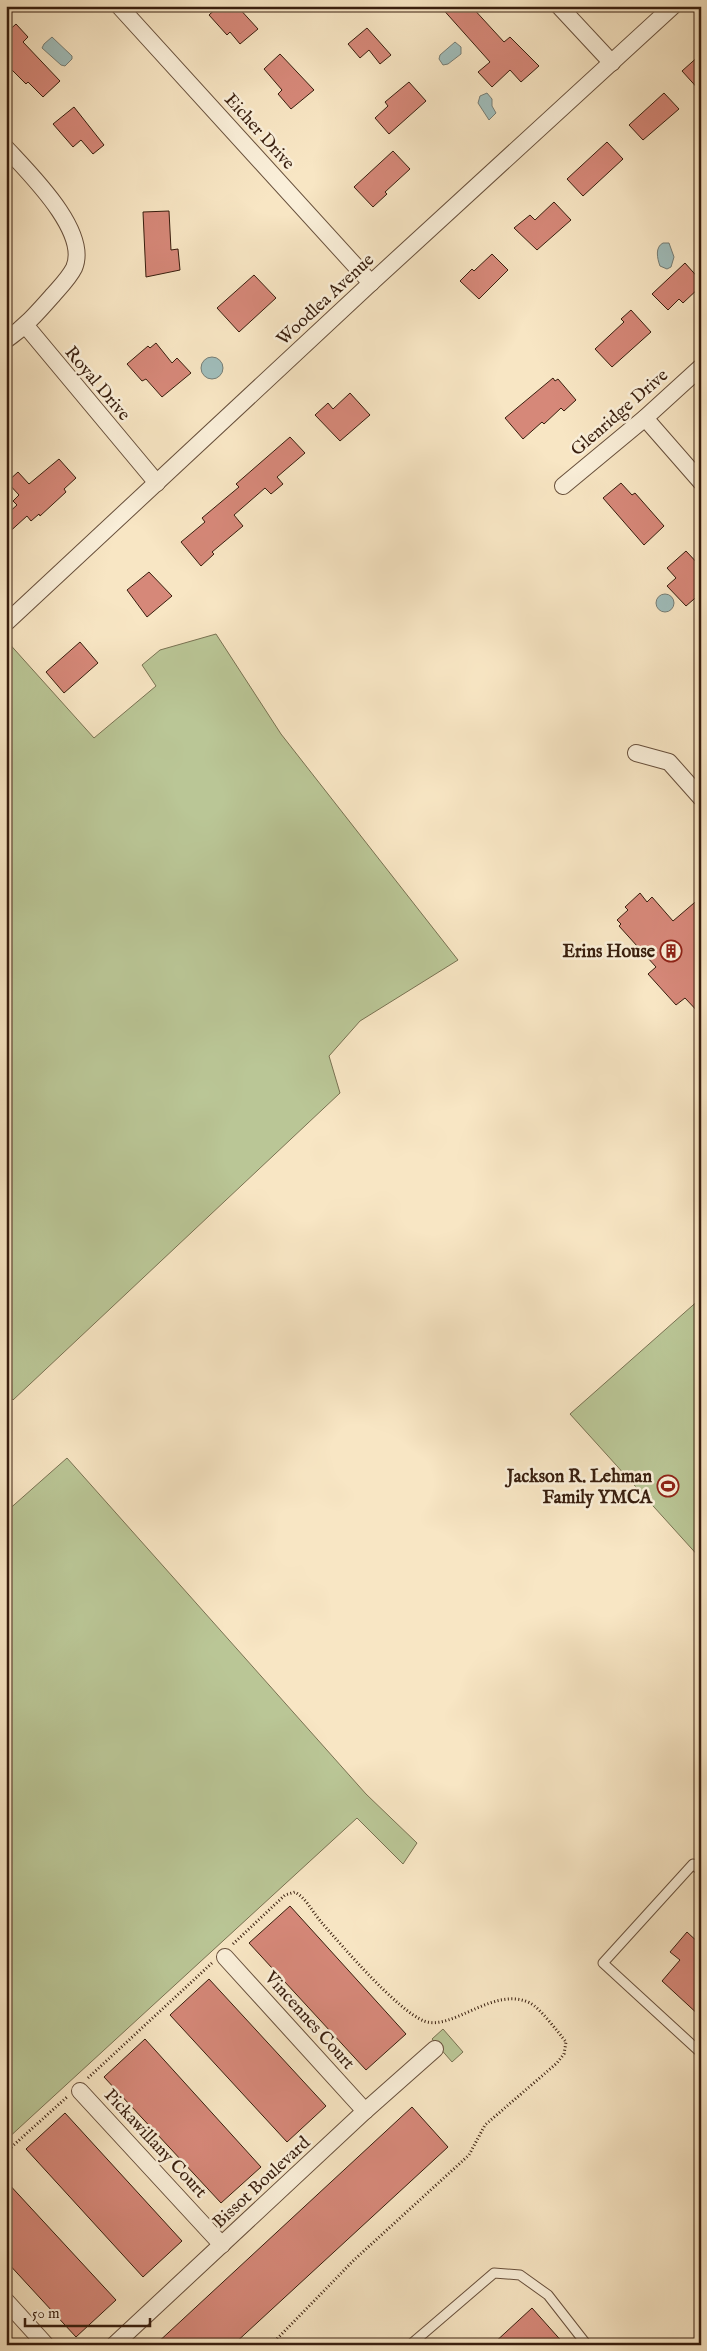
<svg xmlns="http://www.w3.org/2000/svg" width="707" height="2351" font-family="'IM FELL English',serif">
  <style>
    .green { fill: #bac696; stroke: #797252 }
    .water { fill: #a0bebc; stroke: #767e76 }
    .building { fill: #d68879; stroke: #381e0e }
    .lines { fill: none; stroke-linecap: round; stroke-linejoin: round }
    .lane-casing { stroke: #68503c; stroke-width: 11 }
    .street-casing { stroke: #68503c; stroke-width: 18 }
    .path { stroke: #381e0e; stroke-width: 3; stroke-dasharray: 1 2.5; stroke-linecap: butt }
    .lane { stroke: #faefd9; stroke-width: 9 }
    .street { stroke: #faefd9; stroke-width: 16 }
    .labels { text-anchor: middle; stroke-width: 5; stroke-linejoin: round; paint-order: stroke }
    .street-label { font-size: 18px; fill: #381e0e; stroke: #faefd9 }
    .poi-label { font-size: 18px; font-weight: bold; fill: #381e0e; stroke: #faefd9; text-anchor: end }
  </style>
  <rect width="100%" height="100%" fill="#f8e6c4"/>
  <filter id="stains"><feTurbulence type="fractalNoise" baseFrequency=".004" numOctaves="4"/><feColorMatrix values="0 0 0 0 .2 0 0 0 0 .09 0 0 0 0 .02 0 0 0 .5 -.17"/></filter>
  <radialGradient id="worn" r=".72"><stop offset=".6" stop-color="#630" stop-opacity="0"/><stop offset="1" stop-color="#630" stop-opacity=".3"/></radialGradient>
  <g class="green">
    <path d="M216 634 281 734 458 960 360 1021 329 1056 340 1093 13 1400 6 1392V640L94 738 156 686 142 665 160 650Z"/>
    <path d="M701 1298V1559L570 1414Z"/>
    <path d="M67 1458 366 1794 417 1843 403 1864 357 1818 6 2140V1512Z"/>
    <path d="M443 2029 463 2052 452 2062 432 2039Z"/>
  </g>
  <g class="water">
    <path d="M52 37 72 56V59L65 66 61 65 42 48 44 44Z"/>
    <path d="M455 42 461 47V54L448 64 443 65 439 59 440 55Z"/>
    <path d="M487 93 492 99V106L496 113 489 120 478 103 480 96Z"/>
    <path d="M663 243H669L674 257 671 267 667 269 660 266C657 258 655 247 663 243Z"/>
    <circle cx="212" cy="368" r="11"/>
    <circle cx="665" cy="603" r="9"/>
  </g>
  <g class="building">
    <path d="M219 6H237L258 29 240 44 230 32 227 35 209 15Z"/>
    <path d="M440 6H471L504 42 510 37 539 66 521 82 510 70 492 87 478 72 490 62Z"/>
    <path d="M16 24 28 37 23 42 60 81 43 97 28 82 26 84 6 64V33Z"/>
    <path d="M367 28 391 55 380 64 369 50 360 58 348 44Z"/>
    <path d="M280 54 314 90 291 109 278 94 282 90 264 69Z"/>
    <path d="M701 54V92L682 71Z"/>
    <path d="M409 82 426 101 389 134 375 118 388 106 385 102Z"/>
    <path d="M664 93 679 109 643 140 629 125Z"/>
    <path d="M74 107 104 145 93 154 81 140 73 147 53 124Z"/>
    <path d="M607 142 623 159 583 196 567 179Z"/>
    <path d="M393 151 410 169 385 192 387 194 373 207 354 187Z"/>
    <path d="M554 202 571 220 537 250 514 228 530 215 535 220Z"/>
    <path d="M169 211 171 250 178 249 180 270 146 277 143 212Z"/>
    <path d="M492 254 508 270 479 299 460 281 472 269 474 271Z"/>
    <path d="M685 263 701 281V286L683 303 679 299 668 310 652 294Z"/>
    <path d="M254 275 276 298 239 332 217 308Z"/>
    <path d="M631 310 651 332 612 367 595 349 624 322 621 319Z"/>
    <path d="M156 343 172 363 177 358 191 373 162 397 146 379 142 381 127 364 148 346 150 348Z"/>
    <path d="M553 378 555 381 558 379 576 400 564 411 561 408 544 424 542 422 523 439 505 418Z"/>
    <path d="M350 393 370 415 340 441 315 415 328 403 333 409Z"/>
    <path d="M290 437 305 453 277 477 283 484 271 494 265 488 234 515 243 526 212 552 214 554 201 566 181 542 205 522 202 518 239 487 236 484Z"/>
    <path d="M59 459 76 478 64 489 66 492 40 516 39 514 31 521 27 516 6 535V515L17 505 13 501 19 495 7 482 18 472 29 484Z"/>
    <path d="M621 483 632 495 635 493 664 526 644 545 603 498Z"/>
    <path d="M686 551 701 567V593L686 606 667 586 676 578 667 568Z"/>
    <path d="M149 572 172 596 147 617 127 590Z"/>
    <path d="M80 642 98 663 64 693 46 672Z"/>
    <path d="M640 893 647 902 652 897 673 921 701 897V1015L685 998 676 1005 648 974 656 967 619 926 621 924 617 920 628 910 625 907Z"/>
    <path d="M290 1906 406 2034 366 2070 249 1943Z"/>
    <path d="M687 1932 701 1945V2017L662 1981 680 1960 670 1952Z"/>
    <path d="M209 1979 326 2106 287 2142 170 2015Z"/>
    <path d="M145 2039 261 2167 221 2203 104 2077Z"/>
    <path d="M412 2107 448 2147 233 2345H155Z"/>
    <path d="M65 2113 182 2241 143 2277 26 2149Z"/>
    <path d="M6 2181 116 2300 76 2337 6 2261Z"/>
    <path d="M532 2308 565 2345H492Z"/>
  </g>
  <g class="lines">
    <g class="lane-casing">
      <g id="lane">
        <path d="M701 1871 693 1864 603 1963 701 2053"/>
        <path d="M410 2345 494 2273 520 2275 548 2295 587 2345"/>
      </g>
    </g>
    <g class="street-casing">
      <g id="street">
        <path d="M119 6 371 283"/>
        <path d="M559 6 612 63"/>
        <path d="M6 148C29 173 90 232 74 268 69 278 60 287 53 295 38 312 25 327 6 340"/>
        <path d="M26 326 157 483"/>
        <path d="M645 418 701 482"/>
        <path d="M563 486 645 418 701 367"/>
        <path d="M7 622 371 283 673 6"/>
        <path d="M636 753 669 762 701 798"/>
        <path d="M225 1957 365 2111"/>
        <path d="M80 2091 222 2245"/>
        <path d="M6 2301 46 2345"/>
        <path d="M114 2345 365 2111 435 2049"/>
      </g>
    </g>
    <g class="path">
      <path d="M233 1944 285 1895 295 1892C307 1899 313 1913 322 1923 343 1947 397 2010 424 2021 452 2032 494 1985 530 2003 539 2007 559 2033 566 2042L564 2054 557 2063 485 2125 469 2155 354 2260 271 2345"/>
      <path d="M88 2078 212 1963"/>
      <path d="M6 2152 67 2097"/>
    </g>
    <use href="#lane" class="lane"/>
    <use href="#street" class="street"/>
  </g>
  <defs>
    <g id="building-ring" transform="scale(1.125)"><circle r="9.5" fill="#faefd9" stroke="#8f2418" stroke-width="1.5"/><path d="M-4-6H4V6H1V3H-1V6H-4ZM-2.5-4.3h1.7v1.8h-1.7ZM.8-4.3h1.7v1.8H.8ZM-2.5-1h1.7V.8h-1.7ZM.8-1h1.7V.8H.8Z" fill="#8f2418"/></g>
    <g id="stadium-ring" transform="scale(1.125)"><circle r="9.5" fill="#faefd9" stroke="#8f2418" stroke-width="1.5"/><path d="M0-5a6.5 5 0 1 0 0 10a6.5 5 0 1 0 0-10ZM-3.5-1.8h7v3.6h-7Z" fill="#8f2418"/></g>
  </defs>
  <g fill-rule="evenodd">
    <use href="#building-ring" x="671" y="951"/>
    <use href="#stadium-ring" x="668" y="1486"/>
  </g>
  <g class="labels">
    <g class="street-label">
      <text transform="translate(260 131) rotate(48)" y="6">Eicher Drive</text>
      <text transform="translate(325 299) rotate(-43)" y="6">Woodlea Avenue</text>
      <text transform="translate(98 383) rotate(50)" y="6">Royal Drive</text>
      <text transform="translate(619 412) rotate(-41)" y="6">Glenridge Drive</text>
      <text transform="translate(310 2020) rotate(48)" y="6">Vincennes Court</text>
      <text transform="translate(156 2143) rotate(47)" y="6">Pickawillany Court</text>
      <text transform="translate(261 2182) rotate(-43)" y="6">Bissot Boulevard</text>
    </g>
    <g class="poi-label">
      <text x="655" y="957">Erins House</text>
      <text x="652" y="1482">Jackson R. Lehman<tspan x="652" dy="21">Family YMCA</tspan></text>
    </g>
  </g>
  <rect width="707" height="2351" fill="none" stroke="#f8e6c4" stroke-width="25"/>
  <rect x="8" y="8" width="692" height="2336" fill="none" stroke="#381e0e" stroke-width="2.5"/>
  <rect x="12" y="12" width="682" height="2326" fill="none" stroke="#381e0e"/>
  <path d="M25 2318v8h125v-8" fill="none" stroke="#381e0e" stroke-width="2.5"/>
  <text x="32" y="2318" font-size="15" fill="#381e0e" stroke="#faefd9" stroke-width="4" paint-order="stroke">50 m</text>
  <rect width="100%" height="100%" filter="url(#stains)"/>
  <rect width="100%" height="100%" fill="url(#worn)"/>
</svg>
